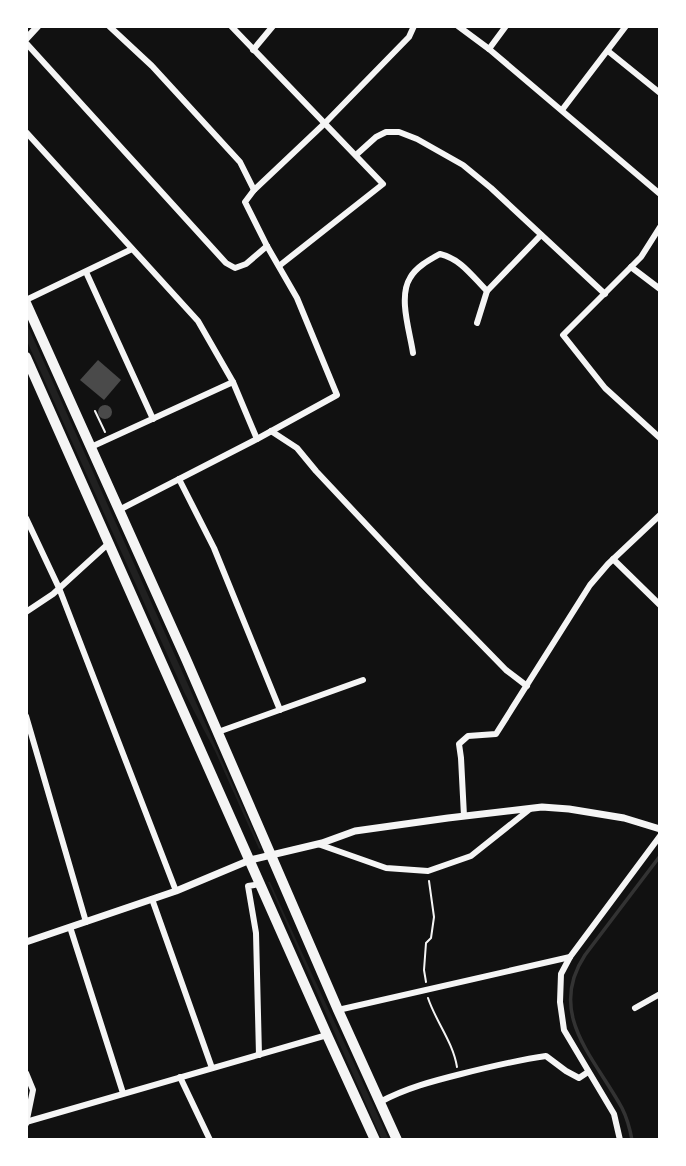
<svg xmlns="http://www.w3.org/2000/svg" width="686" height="1166" font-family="'Nunito Sans',sans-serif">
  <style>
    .green { fill: #202020 }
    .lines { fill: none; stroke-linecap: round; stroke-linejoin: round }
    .stream { stroke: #333; stroke-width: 3.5 }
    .building { fill: #4a4a4a }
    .path { stroke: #f5f5f5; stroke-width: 2 }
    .minor { stroke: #f5f5f5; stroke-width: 6 }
    .tertiary { stroke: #f5f5f5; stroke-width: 7 }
    .trunk { stroke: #f5f5f5; stroke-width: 10 }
  </style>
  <rect width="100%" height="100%" fill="#111"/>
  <g class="green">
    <path d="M26 322 261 848 259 849 215 751 184 692 26 339Z"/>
    <path d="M268 882H270C308 968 350 1053 389 1140H382Z"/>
  </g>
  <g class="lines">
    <path class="stream" d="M632 1140C630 1129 627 1118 622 1108 595 1058 546 1014 585 955L660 856"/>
  </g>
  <g class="building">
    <path d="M98 360 121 380 104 400 80 380Z"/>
    <circle cx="105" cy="412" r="7"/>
  </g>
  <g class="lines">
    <g class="path">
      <path d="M95 411 105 432"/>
      <path d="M426 982 424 970 426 943 431 938 434 917 429 881"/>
      <path d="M428 998C436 1022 453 1042 457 1067"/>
    </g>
    <g class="minor">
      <path d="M109 26 152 66 240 162 254 190"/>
      <path d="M231 26 383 184 279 266"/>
      <path d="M458 26 489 49 660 194"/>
      <path d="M26 43 226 263 235 268 246 264 267 246"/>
      <path d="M489 49 506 26"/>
      <path d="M253 50 273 26"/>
      <path d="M608 51 660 93"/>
      <path d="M562 110 626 26"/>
      <path d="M26 132 198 321 233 382 257 439"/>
      <path d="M356 155 376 137 386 132H399L417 139 463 165 491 188 605 294"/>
      <path d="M660 227 641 257 563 335 605 388 660 438"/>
      <path d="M631 267 660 289"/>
      <path d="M86 272 153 419"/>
      <path d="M26 300 132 249"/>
      <path d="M477 323 487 291 541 235"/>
      <path d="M413 353C410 332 398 297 410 278 416 267 429 260 440 254 461 259 472 276 487 291"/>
      <path d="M271 431 297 448 316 471 423 585 506 670 527 686"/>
      <path d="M91 447 233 382"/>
      <path d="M179 479 214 548 280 710"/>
      <path d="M119 510 257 439 337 395 297 298 267 246 245 202 254 190 325 123 409 37 414 26"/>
      <path d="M26 518 59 588 176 891"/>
      <path d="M613 559 660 605"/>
      <path d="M26 612 53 594 109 543"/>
      <path d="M26 716 86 922"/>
      <path d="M218 732 363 680"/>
      <path d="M464 816 461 758 459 744 468 736 496 734 590 585 608 564 660 515"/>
      <path d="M318 844 386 868 428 871 471 856 530 809"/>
      <path d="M152 899 212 1068"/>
      <path d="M70 927 123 1093"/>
      <path d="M635 1008 660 994"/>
      <path d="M338 1010 570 957"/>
      <path d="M259 1055 256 933 248 886 260 884"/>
      <path d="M26 1073 33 1090 26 1124"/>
      <path d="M180 1077 210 1140"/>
      <path d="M380 1102C406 1088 433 1081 461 1074 489 1067 517 1060 546 1056L566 1071 579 1078 588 1072"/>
      <path d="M26 1122 327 1035"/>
      <path d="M620 1140 614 1114 564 1030 560 1002 561 974 570 957 660 836"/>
    </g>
    <g class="tertiary">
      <path d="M26 39 38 26"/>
      <path d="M26 942 176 891 250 860 322 843 355 831 448 818 542 807 569 809 624 818 660 829"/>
    </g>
    <g class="trunk">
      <path d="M26 303 186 659 338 1010 397 1140"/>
      <path d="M26 357 327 1035 375 1140"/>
    </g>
  </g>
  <rect width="686" height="1166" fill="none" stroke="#ffffff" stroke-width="56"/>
</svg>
